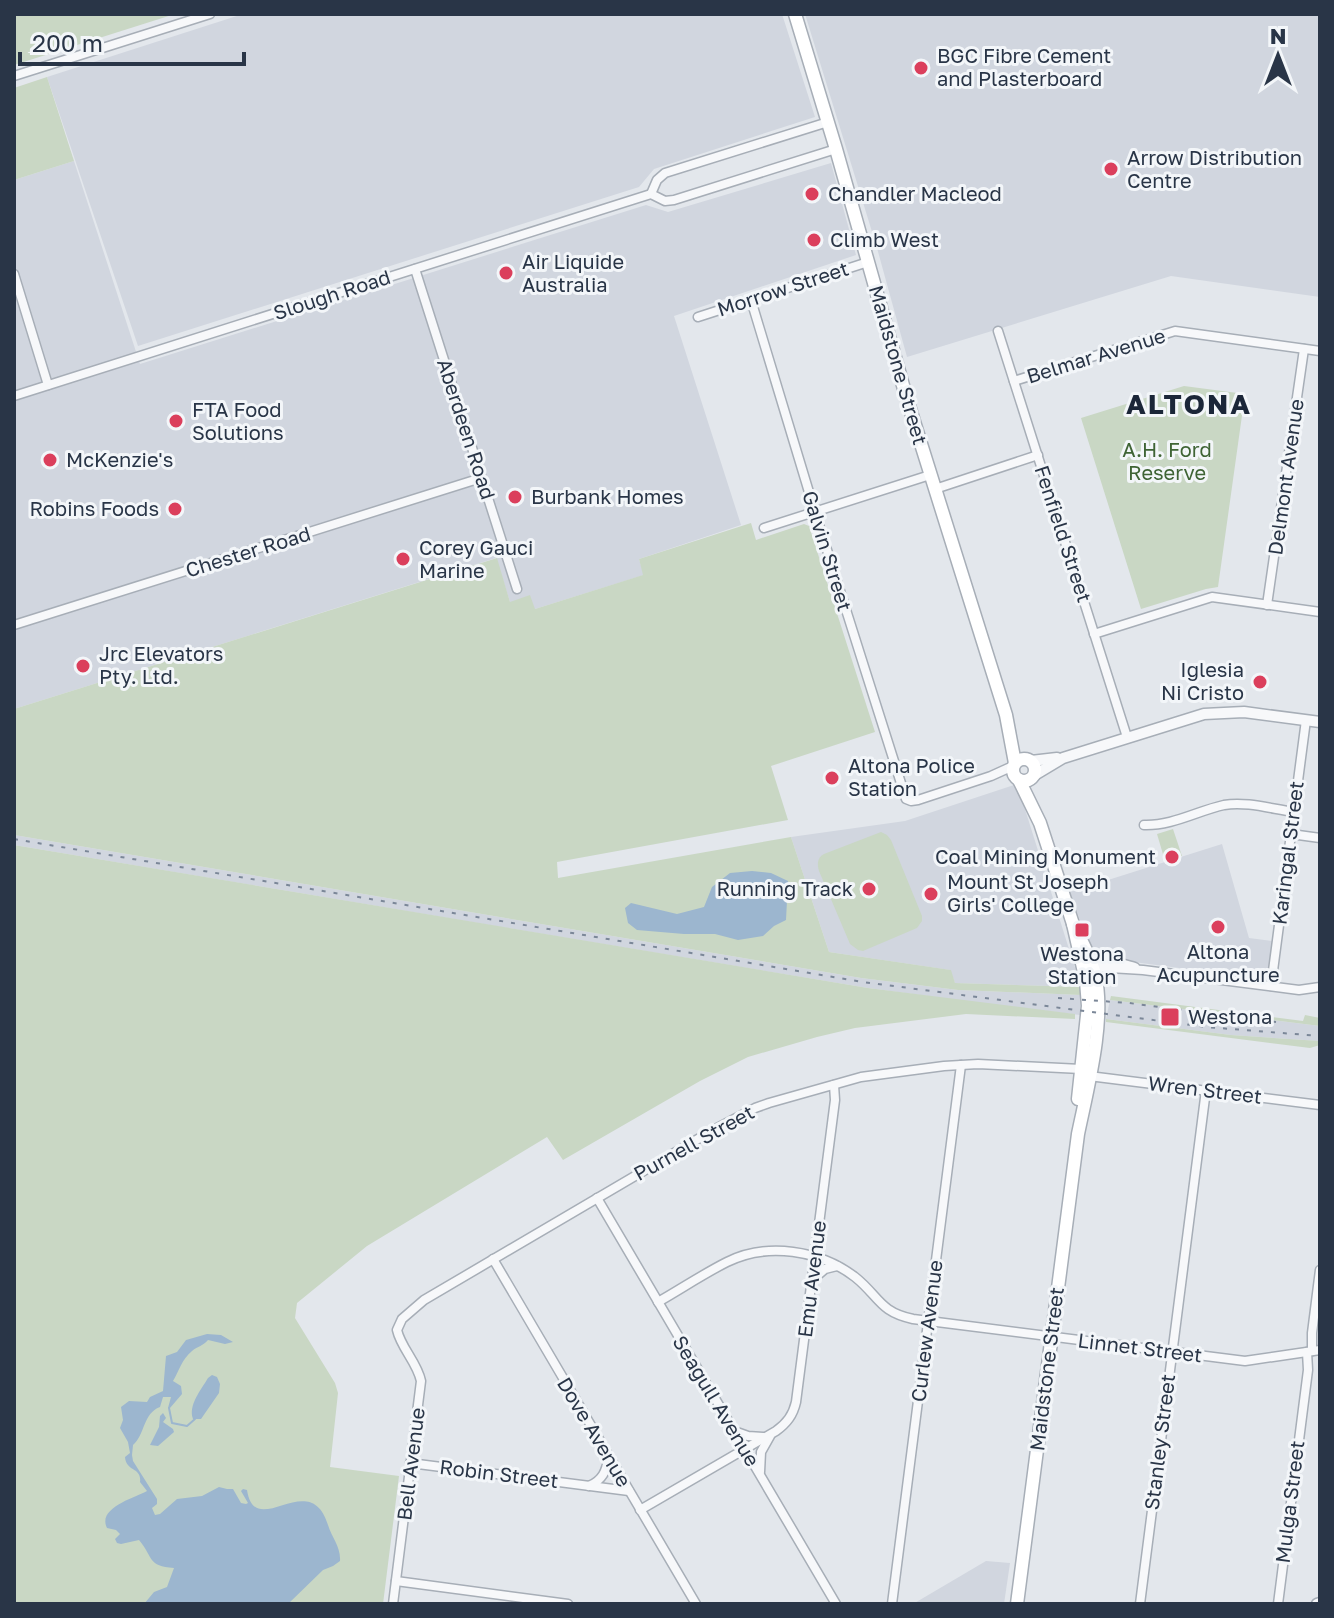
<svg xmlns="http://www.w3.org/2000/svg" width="1334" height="1618" font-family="'Golos Text',sans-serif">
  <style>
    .built { fill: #d1d6df }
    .green { fill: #c9d7c4 }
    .water { fill: #9cb6cf }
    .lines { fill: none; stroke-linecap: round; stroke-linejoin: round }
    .stream { stroke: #9cb6cf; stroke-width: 2 }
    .minor-casing { stroke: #a7aeb7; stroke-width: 11 }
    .tertiary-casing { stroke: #a7aeb7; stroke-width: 13 }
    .secondary-casing { stroke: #a7aeb7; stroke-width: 15 }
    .minor { stroke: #f7f8fa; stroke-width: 8 }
    .tertiary { stroke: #f7f8fa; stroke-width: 10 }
    .secondary { stroke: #fff; stroke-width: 12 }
    .rail { stroke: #7b8798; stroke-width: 2; stroke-dasharray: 4 8; stroke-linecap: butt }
    .poi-dot { fill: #db3f5c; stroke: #f3f6f9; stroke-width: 3 }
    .labels { text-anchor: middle; stroke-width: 6; stroke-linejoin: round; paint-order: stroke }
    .poi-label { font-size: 20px; fill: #293547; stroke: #f3f6f9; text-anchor: start }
    .street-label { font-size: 20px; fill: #293547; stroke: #f3f6f9 }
    .park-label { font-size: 20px; fill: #3f6435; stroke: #f3f6f9 }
    .district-label { font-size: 28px; font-weight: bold; letter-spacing: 2px; fill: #1b2638; stroke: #f3f6f9 }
  </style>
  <rect width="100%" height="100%" fill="#e3e7ec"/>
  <g class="built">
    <path d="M243 14H782L815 117 654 169 639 187 138 346 47 77Z"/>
    <path d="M805 14H1320V297L1171 276 907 357 877 248Z"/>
    <path d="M74 161 140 364 646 205 668 212 831 163 856 255 674 316 741 525 639 559 644 575 535 609 510 602 496 558 14 709V180Z"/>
    <path d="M1014 785 1018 787 1081 987 955 983 950 970 829 952 791 837 905 821Z"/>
    <path d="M14 835 861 978 958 990 1081 995 1080 1015 980 1003 868 988 567 938 14 845Z"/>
    <path d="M1222 844 1249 938 1273 941 1268 975 1262 979 1096 957 1091 952 1070 892Z"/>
    <path d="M1110 1000 1320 1026V1041L1231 1035 1106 1019Z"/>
    <path d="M986 1561 1010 1563 1004 1604H913Z"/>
  </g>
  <g class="green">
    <path d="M14 14H175L14 65Z"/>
    <path d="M47 77 74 161 14 180V88Z"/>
    <path d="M1184 386 1245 394 1218 587 1206 589 1141 609 1081 418Z"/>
    <path d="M751 523 756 540 804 524 809 526 875 732 771 766 788 820 557 862 558 878 791 837 829 952 951 970 955 983 1081 987V995L958 990 861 978 14 835V709L497 558 510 602 530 595 535 609 643 575 639 559Z"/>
    <path d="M1173 829 1182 856 1165 861 1157 834Z"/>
    <path d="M881 832 887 835 891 840 922 916V921L917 928 863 951 858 950 850 944 819 871C817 864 817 858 824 854Z"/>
    <path d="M14 845 868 988 1075 1014V1019L966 1014 855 1028 817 1037 748 1057 700 1081 563 1160 547 1137 367 1246 297 1303 295 1318 335 1383 338 1393 330 1467 399 1476 383 1604H14Z"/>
    <path d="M1111 996 1303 1021 1305 1015 1320 1018V1026L1110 1000Z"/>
    <path d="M1106 1019 1231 1035 1320 1041V1045L1310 1048 1106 1022Z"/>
  </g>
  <g class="water">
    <path d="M752 871 771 873 788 881 786 920 774 926 763 936 738 940 715 934H684L637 930 628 923 625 908 631 903 677 914 704 907 712 887 730 873Z"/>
    <path d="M207 1334 221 1335 233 1342 225 1344 208 1340C203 1346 198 1346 192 1351 182 1359 179 1371 173 1381L181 1386 182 1394 170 1408H168L171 1397H163L160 1407C143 1413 145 1435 133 1445L132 1455 133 1461 157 1499V1504L152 1508 155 1515 160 1514 177 1499 202 1496 219 1487 227 1489H233L241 1503 246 1504 248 1503 241 1491 243 1489 247 1490C255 1542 310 1466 328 1525 332 1538 341 1547 340 1561L333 1566 323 1570 288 1604H144L154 1592 167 1587 174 1568C147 1566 154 1558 139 1540L121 1544 117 1543 115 1539 120 1534 116 1530 107 1528C97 1508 134 1498 147 1491L140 1482C142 1467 126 1472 125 1457L130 1453 128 1442 120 1428 123 1420 121 1407 129 1401 147 1402 150 1397 163 1391 166 1356 177 1352 186 1340Z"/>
    <path d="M212 1375 217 1377 220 1384 219 1393 201 1419H193C188 1405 201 1390 208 1378Z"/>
    <path d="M163 1413 166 1418 163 1422 173 1429 174 1432 158 1446 150 1445 159 1427 160 1416Z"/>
  </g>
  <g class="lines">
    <path class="stream" d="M169 1408 172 1423 187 1426 195 1419"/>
    <g class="minor-casing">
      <g id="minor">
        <path d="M14 76 210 14"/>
        <path d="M651 194 657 180 665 173 828 122"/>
        <path d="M415 269 517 589"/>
        <path d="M14 274 48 385"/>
        <path d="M751 300 815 512 906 799 911 801 918 800 991 776 1013 766"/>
        <path d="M698 317 868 262"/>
        <path d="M998 331 1127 737"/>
        <path d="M1014 381 1175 331 1320 351"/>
        <path d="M14 396 651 194 665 201 674 200 836 149"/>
        <path d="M935 489 1038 455"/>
        <path d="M764 528 930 475"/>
        <path d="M1267 605 1304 349"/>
        <path d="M14 625 481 478"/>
        <path d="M1094 634 1212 597 1320 612"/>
        <path d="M1144 825C1172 826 1197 811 1224 805 1246 801 1272 809 1294 812"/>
        <path d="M1291 834 1320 838"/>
        <path d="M1091 961C1105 958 1120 963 1135 967"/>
        <path d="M1093 967 1143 970 1299 990 1320 987"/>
        <path d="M1271 986 1306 720"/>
        <path d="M1089 1076 1320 1105"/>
        <path d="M597 1198 836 1604"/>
        <path d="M493 1259 696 1604"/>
        <path d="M812 1280 825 1269 837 1266"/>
        <path d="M658 1302C681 1289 703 1274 727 1262 767 1242 820 1250 855 1277 879 1296 879 1312 913 1319L1245 1361 1320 1350"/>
        <path d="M1312 1351V1333L1320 1270"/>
        <path d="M734 1431 748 1436 763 1437"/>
        <path d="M410 1463 629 1491"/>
        <path d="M760 1472 761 1452 770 1436"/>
        <path d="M589 1486C603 1480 606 1471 609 1457"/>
        <path d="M640 1510 776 1431C787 1423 793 1415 796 1402L835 1100 834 1085"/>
        <path d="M396 1581 568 1604"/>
        <path d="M393 1604 421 1381C417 1362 401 1348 397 1330L402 1319 424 1300 715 1129 755 1108 769 1103 861 1077 944 1066 978 1064 1081 1069"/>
        <path d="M892 1604 961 1065"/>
        <path d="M1140 1604 1206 1090"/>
        <path d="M1278 1604 1308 1370 1307 1352"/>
      </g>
    </g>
    <g class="tertiary-casing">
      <g id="tertiary">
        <path d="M1031 761 1057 758"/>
        <path d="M1033 776 1063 758 1204 714 1244 712 1320 722"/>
        <path d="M1317 1604 1320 1603"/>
      </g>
    </g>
    <g class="secondary-casing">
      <g id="secondary">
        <path d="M795 14 836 149 906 396 1006 715 1015 763"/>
        <circle cx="1024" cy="770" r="11"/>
        <path d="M1019 780 1040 823 1073 924 1086 981 1088 1006 1078 1099"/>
        <path d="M1017 1604 1078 1134C1087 1090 1106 1019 1095 975 1091 957 1081 940 1073 924"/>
      </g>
    </g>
    <use href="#minor" class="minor"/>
    <use href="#tertiary" class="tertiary"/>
    <use href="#secondary" class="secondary"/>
    <g class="rail">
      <path d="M14 839 863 982 1206 1027 1320 1036"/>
      <path d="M1058 998 1129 1003 1276 1022"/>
    </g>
  </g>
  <g class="poi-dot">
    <circle cx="921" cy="68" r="8"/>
    <circle cx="1111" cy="169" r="8"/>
    <circle cx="812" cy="194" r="8"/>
    <circle cx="814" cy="240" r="8"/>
    <circle cx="506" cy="273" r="8"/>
    <circle cx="176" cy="421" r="8"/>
    <circle cx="50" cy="460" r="8"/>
    <circle cx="515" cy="497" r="8"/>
    <circle cx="175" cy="509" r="8"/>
    <circle cx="403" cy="559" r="8"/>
    <circle cx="83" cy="666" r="8"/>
    <circle cx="1260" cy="682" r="8"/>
    <circle cx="832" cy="778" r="8"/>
    <circle cx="1172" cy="857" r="8"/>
    <circle cx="869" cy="889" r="8"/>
    <circle cx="931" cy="894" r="8"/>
    <circle cx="1218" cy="927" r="8"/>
    <rect x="1074" y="922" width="16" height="16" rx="4"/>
    <rect x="1160" y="1007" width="20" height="20" rx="4"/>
  </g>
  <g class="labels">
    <g class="poi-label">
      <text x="937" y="63">BGC Fibre Cement<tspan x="937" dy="23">and Plasterboard</tspan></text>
      <text x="1127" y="165">Arrow Distribution<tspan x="1127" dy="23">Centre</tspan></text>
      <text x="828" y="201">Chandler Macleod</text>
      <text x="830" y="247">Climb West</text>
      <text x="522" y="269">Air Liquide<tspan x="522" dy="23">Australia</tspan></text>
      <text x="192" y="417">FTA Food<tspan x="192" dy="23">Solutions</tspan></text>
      <text x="66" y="467">McKenzie's</text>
      <text x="531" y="504">Burbank Homes</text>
      <text x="159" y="516" text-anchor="end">Robins Foods</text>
      <text x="419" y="555">Corey Gauci<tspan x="419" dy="23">Marine</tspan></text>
      <text x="99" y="661">Jrc Elevators<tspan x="99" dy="23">Pty. Ltd.</tspan></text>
      <text x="1244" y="677" text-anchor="end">Iglesia<tspan x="1244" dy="23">Ni Cristo</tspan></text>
      <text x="848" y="773">Altona Police<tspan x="848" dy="23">Station</tspan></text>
      <text x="1156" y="864" text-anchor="end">Coal Mining Monument</text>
      <text x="947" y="889">Mount St Joseph<tspan x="947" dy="23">Girls' College</tspan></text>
      <text x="853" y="896" text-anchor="end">Running Track</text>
      <text x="1218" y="959" text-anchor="middle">Altona<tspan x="1218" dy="23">Acupuncture</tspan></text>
      <text x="1082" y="961" text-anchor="middle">Westona<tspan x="1082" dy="23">Station</tspan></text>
      <text x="1188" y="1024">Westona</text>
    </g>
    <g class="street-label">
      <text transform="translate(783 289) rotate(-18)" y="7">Morrow Street</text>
      <text transform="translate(332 295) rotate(-18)" y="7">Slough Road</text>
      <text transform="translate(1096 356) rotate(-17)" y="7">Belmar Avenue</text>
      <text transform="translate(898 365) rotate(74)" y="7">Maidstone Street</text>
      <text transform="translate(466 429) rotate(72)" y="7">Aberdeen Road</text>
      <text transform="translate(1286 477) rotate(-82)" y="7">Delmont Avenue</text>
      <text transform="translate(1063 534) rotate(72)" y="7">Fenfield Street</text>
      <text transform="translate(827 551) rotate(73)" y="7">Galvin Street</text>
      <text transform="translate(248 552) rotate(-17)" y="7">Chester Road</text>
      <text transform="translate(1288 853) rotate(-83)" y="7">Karingal Street</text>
      <text transform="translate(1205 1090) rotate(7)" y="7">Wren Street</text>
      <text transform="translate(694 1143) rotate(-29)" y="7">Purnell Street</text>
      <text transform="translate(812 1279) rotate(-83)" y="7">Emu Avenue</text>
      <text transform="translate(927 1331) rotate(-83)" y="7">Curlew Avenue</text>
      <text transform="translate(1140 1348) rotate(7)" y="7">Linnet Street</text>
      <text transform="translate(1047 1369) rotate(-83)" y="7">Maidstone Street</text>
      <text transform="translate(716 1401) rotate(59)" y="7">Seagull Avenue</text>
      <text transform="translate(594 1432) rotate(59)" y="7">Dove Avenue</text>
      <text transform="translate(1160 1442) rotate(-83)" y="7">Stanley Street</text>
      <text transform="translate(411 1464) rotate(-83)" y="7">Bell Avenue</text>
      <text transform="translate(499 1474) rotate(7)" y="7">Robin Street</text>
      <text transform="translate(1290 1502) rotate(-83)" y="7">Mulga Street</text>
    </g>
    <g class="park-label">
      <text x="1167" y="457">A.H. Ford<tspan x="1167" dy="23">Reserve</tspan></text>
    </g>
    <g class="district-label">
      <text x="1189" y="414">ALTONA</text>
    </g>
  </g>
  <rect width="1334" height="1618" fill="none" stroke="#293547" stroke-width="32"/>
  <g transform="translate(1278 56)" stroke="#f3f6f9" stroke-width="6" paint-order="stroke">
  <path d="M0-6L14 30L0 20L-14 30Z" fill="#293547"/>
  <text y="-12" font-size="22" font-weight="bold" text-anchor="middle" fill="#293547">N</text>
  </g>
  <path d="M20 52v12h224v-12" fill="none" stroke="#293547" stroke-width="4"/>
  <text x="32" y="52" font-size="24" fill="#293547" stroke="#f3f6f9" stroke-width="6" paint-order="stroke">200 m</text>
</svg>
